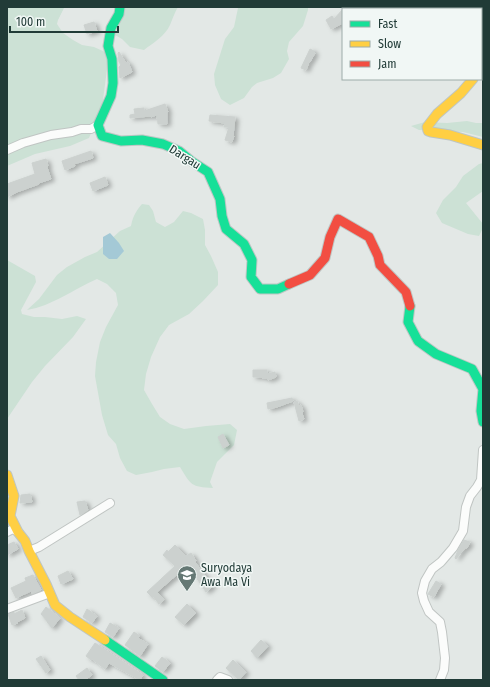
<svg xmlns="http://www.w3.org/2000/svg" width="490" height="687" font-family="'Fira Sans Condensed',sans-serif">
  <style>
    .green { fill: #cce1d5 }
    .water { fill: #a4c9d6 }
    .building { fill: #ccd1cf; stroke: #ccd1cf; filter: url(#shadow) }
    .lines { fill: none; stroke-linecap: round; stroke-linejoin: round }
    .street-casing { stroke: #c0c5c3; stroke-width: 10 }
    .fast-casing { stroke: #bec6c4; stroke-width: 11 }
    .slow-casing { stroke: #bec6c4; stroke-width: 11 }
    .jam-casing { stroke: #bec6c4; stroke-width: 11 }
    .street { stroke: #fbfcfb; stroke-width: 8 }
    .fast { stroke: #16e098; stroke-width: 9 }
    .slow { stroke: #ffcf43; stroke-width: 9 }
    .jam { stroke: #f24e42; stroke-width: 9 }
    .labels { text-anchor: middle; stroke-width: 3; stroke-linejoin: round; paint-order: stroke }
    .street-label { font-size: 12px; fill: #213b37; stroke: #f1f7f5 }
    .poi-label { font-size: 12px; fill: #213b37; stroke: #f1f7f5; text-anchor: start }
  </style>
  <defs>
    <filter id="shadow"><feDropShadow dx="3.5" dy="2" stdDeviation="2" flood-color="#0004"/></filter>
  </defs>
  <rect width="100%" height="100%" fill="#e3e8e6"/>
  <g class="green">
    <path d="M7 7H66L64 8 58 20 57 24 63 33 73 40 82 45 94 47 105 52 108 62 102 107 89 138 70 146 35 154 7 166Z"/>
    <path d="M124 7H178C174 14 173 18 170 25 165 36 153 43 144 50L130 47 122 39 115 35Z"/>
    <path d="M246 7H308V10L303 26 289 42 287 51 289 59 281 73 273 78 257 83 252 87 244 98 230 105 221 99 215 85 214 74 225 39 234 27 238 8Z"/>
    <path d="M467 121 476 123H483V137L463 132 419 130 411 126 425 122 447 123Z"/>
    <path d="M483 163V191L466 203 483 224V228L479 236 468 234 442 223 436 213 443 200 456 187 463 176 479 164Z"/>
    <path d="M142 204 149 205 153 211 156 222 165 227 174 222 183 211 191 213 203 219 205 230V245L211 256 218 272V285L203 301 189 314 169 325 160 337 151 357 146 374 144 390 152 404 160 417 170 424 184 429 206 426 230 424 237 430 234 445 217 462 210 482 213 488C191 487 191 485 180 467L164 469 152 472 136 475 127 471 120 458 116 444 108 435 102 415 95 376 96 362 100 342 106 327 118 305 116 293 107 284 97 279C74 289 52 306 27 310L39 299 57 275 67 267 85 257 97 252 120 231 131 226C133 216 136 211 142 204Z"/>
    <path d="M7 260 35 276 36 282 21 310 22 314 34 317H45L62 319 77 316 86 319 73 337 45 366 32 382 7 419Z"/>
  </g>
  <path class="water" d="M110 233 119 243 124 251 117 259H109L103 254V237Z"/>
  <g class="building">
    <path d="M343 9V23L331 29 326 20 332 16 334 19Z"/>
    <path d="M94 22 97 31 87 34 84 25Z"/>
    <path d="M310 49 314 51 313 52 315 53 310 62H309L306 70 301 68Z"/>
    <path d="M119 52 126 63 128 62 132 72 120 78 119 67 121 65 119 62 118 53Z"/>
    <path d="M165 104 168 112H167V124H158L157 115 151 117 150 116 130 118V115L135 114 134 109 144 108V111Z"/>
    <path d="M210 115 235 117 233 136H234L232 142 225 140 229 127H224L225 123 209 121Z"/>
    <path d="M91 151 93 158 74 164 75 166 65 170 62 161Z"/>
    <path d="M46 159 48 166 47 167 51 179 39 183V184L17 192 7 197V184L35 174 32 163Z"/>
    <path d="M105 177 108 185 93 191 90 183Z"/>
    <path d="M253 370H267V374L275 372 276 377 268 380 267 378H262V377H253Z"/>
    <path d="M292 398 293 401 277 407 268 409 267 403Z"/>
    <path d="M297 401 299 406 301 405 303 412 302 413 304 419 299 421 294 402Z"/>
    <path d="M223 434 229 445 223 448 218 437Z"/>
    <path d="M30 494 32 502 20 503 21 495Z"/>
    <path d="M85 501 88 510 80 515 77 502Z"/>
    <path d="M464 540 470 542 467 548H465L456 559 455 558 458 550Z"/>
    <path d="M14 542 18 549 7 555V545Z"/>
    <path d="M175 545 186 556 191 553 196 561 195 562 213 586 206 592 188 565 157 592 164 600 159 604 153 596 152 597 147 592 175 566 163 555 167 550 168 552Z"/>
    <path d="M68 571 73 579 61 584 58 576Z"/>
    <path d="M33 575 41 590 32 594 31 591 16 598 11 588 26 581 25 578Z"/>
    <path d="M436 581 441 584 434 597 428 594Z"/>
    <path d="M187 604 196 613 184 625 175 617Z"/>
    <path d="M46 607 60 618 52 628 47 622V621L41 614Z"/>
    <path d="M87 609 97 616 92 623 83 617Z"/>
    <path d="M22 610 25 618 17 622 18 623 12 625 8 614 14 612V614Z"/>
    <path d="M110 623 119 628 113 637 105 632Z"/>
    <path d="M134 632 140 636 138 638 148 644 140 656 125 645Z"/>
    <path d="M261 640 268 646 257 658 251 651Z"/>
    <path d="M95 643 143 675 140 680 109 663 105 669 92 659 91 660 86 656Z"/>
    <path d="M41 656 50 670 46 673 36 659Z"/>
    <path d="M162 657 170 663 163 672 155 666Z"/>
    <path d="M233 660 246 672 239 680 226 668Z"/>
    <path d="M87 668 92 675 85 680H79L76 676Z"/>
  </g>
  <g class="lines">
    <g class="street-casing">
      <g id="street">
        <path d="M7 150 23 143 51 135 72 132 81 129H91L98 125"/>
        <path d="M7 532 13 529 18 532"/>
        <path d="M29 551 39 547 110 503"/>
        <path d="M7 609 50 593"/>
        <path d="M217 680 220 677 228 680"/>
        <path d="M440 680 444 670 445 658 442 632 440 622 429 612 424 601 422 593 425 581 432 569 441 562 453 548 463 531 466 507 470 496 477 487 481 480 483 450"/>
      </g>
    </g>
    <g class="fast-casing">
      <g id="fast">
        <path d="M120 7 119 14 111 28 108 46 112 59 113 83 111 96 98 125 102 136 121 141 142 140 163 144 179 151 191 161 208 172 220 199 222 216 226 229 244 244 252 260 251 277 260 289H278L289 284"/>
        <path d="M481 63 483 61"/>
        <path d="M410 306 408 322 418 341 436 354 472 369 483 389 481 411 483 422"/>
        <path d="M105 640 163 680"/>
      </g>
    </g>
    <g class="slow-casing">
      <g id="slow">
        <path d="M473 79 461 93 437 114 427 127 428 131 431 132 450 135 483 145"/>
        <path d="M7 475 14 496 10 516 18 532 25 541 29 551 46 584 55 605 70 617 105 640"/>
      </g>
    </g>
    <g class="jam-casing">
      <path id="jam" d="M289 284 310 275 325 258 330 237 338 219 369 237 378 256 380 265 406 292 410 306"/>
    </g>
    <use href="#street" class="street"/>
    <use href="#fast" class="fast"/>
    <use href="#slow" class="slow"/>
    <use href="#jam" class="jam"/>
  </g>
  <defs>
    <g id="school-pin" transform="scale(1)"><path d="M0 17L-7.5 6A9.5 9.5 0 1 1 7.5 6Z" fill="#657874" stroke="#f1f7f5"/><path d="M0-5L7-2L0 1L-7-2ZM-4 1L0 2.5L4 1V4Q0 6-4 4Z" fill="#fff"/></g>
  </defs>
  <g fill-rule="evenodd">
    <use href="#school-pin" x="187" y="575"/>
  </g>
  <g class="labels">
    <g class="street-label">
      <text transform="translate(185 157) rotate(32)" y="4">Dargau</text>
    </g>
    <g class="poi-label">
      <text x="201" y="572">Suryodaya<tspan x="201" dy="14">Awa Ma Vi</tspan></text>
    </g>
  </g>
  <rect width="490" height="687" fill="none" stroke="#213b37" stroke-width="16"/>
  <rect x="342" y="8" width="140" height="72" fill="#f1f7f5" stroke="#9eaca9"/>
  <rect x="350" y="21" width="20" height="6" fill="#16e098" stroke="#9eaca9"/>
  <text x="378" y="28" font-size="12" fill="#213b37">Fast</text>
  <rect x="350" y="41" width="20" height="6" fill="#ffcf43" stroke="#9eaca9"/>
  <text x="378" y="48" font-size="12" fill="#213b37">Slow</text>
  <rect x="350" y="61" width="20" height="6" fill="#f24e42" stroke="#9eaca9"/>
  <text x="378" y="68" font-size="12" fill="#213b37">Jam</text>
  <path d="M10 26v6h108v-6" fill="none" stroke="#213b37" stroke-width="2"/>
  <text x="16" y="26" font-size="12" fill="#213b37" stroke="#f1f7f5" stroke-width="3" paint-order="stroke">100 m</text>
</svg>
